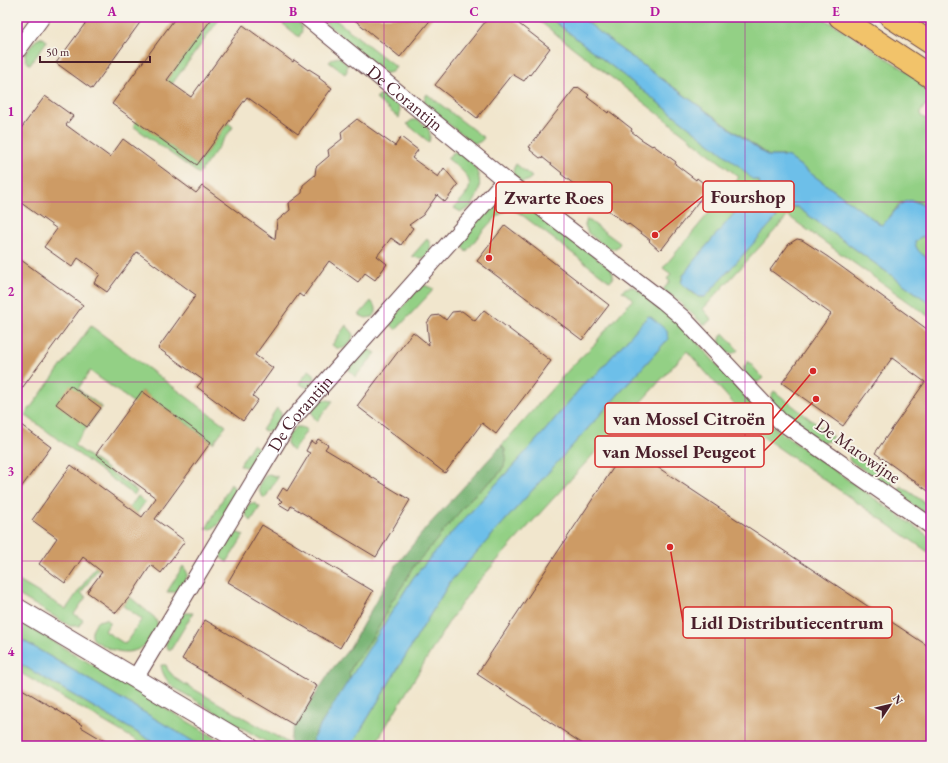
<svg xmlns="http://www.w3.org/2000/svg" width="948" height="763" font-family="'EB Garamond',serif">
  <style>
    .green { fill: #93d085; stroke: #6e7858 }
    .forest { fill: #76b272; stroke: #60684e }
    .water { fill: #6dbfe9; stroke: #5c6f8a }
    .building { fill: #cd9b65 }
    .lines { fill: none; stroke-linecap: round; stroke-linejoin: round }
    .minor-casing { stroke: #633d43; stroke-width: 18 }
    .tertiary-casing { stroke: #633d43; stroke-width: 21 }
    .trunk-casing { stroke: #633d43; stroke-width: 24 }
    .minor { stroke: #fff; stroke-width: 16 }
    .tertiary { stroke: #fff; stroke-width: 19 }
    .trunk { stroke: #f2c36a; stroke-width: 22 }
    .grid { fill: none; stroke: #b5179e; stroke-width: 1; stroke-opacity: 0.55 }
    .labels { text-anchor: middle; stroke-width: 4; stroke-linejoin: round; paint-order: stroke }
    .street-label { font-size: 18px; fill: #4a1f2b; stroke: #f7f3e8 }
    .leader { fill: none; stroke: #d62828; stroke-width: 1.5 }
    .callout-dot { fill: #d62828; stroke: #f7f3e8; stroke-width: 1.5 }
    .callout { fill: #f7f3e8; stroke: #d62828; stroke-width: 1.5 }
    .callout-label { font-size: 19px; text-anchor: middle; font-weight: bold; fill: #4a1f2b }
    .neatline { fill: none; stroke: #b5179e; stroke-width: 1.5 }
    .grid-label { font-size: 13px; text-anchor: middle; font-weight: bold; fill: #b5179e }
  </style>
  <rect width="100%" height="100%" fill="#f7f3e8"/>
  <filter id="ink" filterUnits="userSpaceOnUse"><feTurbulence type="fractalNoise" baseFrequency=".025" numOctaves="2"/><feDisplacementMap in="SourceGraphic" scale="8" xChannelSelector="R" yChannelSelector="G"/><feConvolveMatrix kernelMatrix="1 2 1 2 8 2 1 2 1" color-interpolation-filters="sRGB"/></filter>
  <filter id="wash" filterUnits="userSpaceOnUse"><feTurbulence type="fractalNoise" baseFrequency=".012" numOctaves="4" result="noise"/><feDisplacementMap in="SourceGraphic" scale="16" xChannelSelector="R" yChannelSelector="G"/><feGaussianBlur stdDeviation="0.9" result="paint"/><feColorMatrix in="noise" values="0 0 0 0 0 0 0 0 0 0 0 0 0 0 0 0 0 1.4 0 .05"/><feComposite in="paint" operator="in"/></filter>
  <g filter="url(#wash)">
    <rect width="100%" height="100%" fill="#f1e6cd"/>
    <g class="green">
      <path d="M213 17H221L142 125 197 165 228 123 233 127 199 174 133 126Z"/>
      <path d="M326 17H332L396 67C393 72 390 73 385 73L327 24 325 20Z"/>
      <path d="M534 17H549L739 166 752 179 759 181 760 183 692 263 683 276 681 283 698 297H705L786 207H797L931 304V318L788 216 703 309 712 320 705 324 702 323 675 298 663 290 670 281 667 279 671 274 663 268 739 177Z"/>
      <path d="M581 17H821L851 35 931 87V106L925 105 920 113 921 116 931 122V211L918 202 900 203 885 223 881 225 787 156H769L615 45Z"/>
      <path d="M288 18C296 17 302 24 302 31L299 37 282 23Z"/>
      <path d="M40 38H43L47 41 30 65 26 61 25 54 35 41Z"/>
      <path d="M340 57 347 65V71L345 74 329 62 334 58Z"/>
      <path d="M386 94C395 101 403 105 399 118L376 99 381 95Z"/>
      <path d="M427 94 484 138C481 142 477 144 473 143L428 108 424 100Z"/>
      <path d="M412 120H418C426 126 433 130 429 142L407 124Z"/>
      <path d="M454 152C459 152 462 154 466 157 479 168 484 185 475 200 472 206 468 210 461 212L454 208C458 203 465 197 468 191 475 177 456 166 447 158Z"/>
      <path d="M516 164 532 177 527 181 522 182 514 176 513 170Z"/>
      <path d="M543 185 576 210C573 214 570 216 565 215L544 199 541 192Z"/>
      <path d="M503 202H512L524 204 611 269 613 274V279L609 281 522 215C518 212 514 210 510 210 495 212 475 241 466 252L461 244 462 240C473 227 485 207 503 202Z"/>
      <path d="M587 219 620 243C618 248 614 249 609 249L588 233 585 225Z"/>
      <path d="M923 236 931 242V261C924 255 916 252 915 242L919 238Z"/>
      <path d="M427 239C433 245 431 253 424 258H418L412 256Z"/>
      <path d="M424 285 434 289 396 330 391 325V320L420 287Z"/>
      <path d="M630 287H634L678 321 767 421 784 435 931 538V554L763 437 687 351 475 585 450 620 374 746H351L450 582 668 339 652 319 648 316 594 377 587 380 543 433 446 539 413 578 350 679 349 673 355 661 362 654 380 625 392 601 403 585 414 566 434 543 471 498 498 475 504 466 506 457 505 450 502 445 573 365 596 343 599 338 633 299 622 291 626 288Z"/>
      <path d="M371 301 376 308V313L372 317 366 318 359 315Z"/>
      <path d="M346 325 353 333C353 344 342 354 332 345Z"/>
      <path d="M91 326 226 426 213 443 142 391 134 403 90 371 78 389 102 407 74 445 137 491 134 495 25 415Z"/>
      <path d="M723 333 738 350C735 353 732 354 727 353 720 347 717 341 723 333Z"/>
      <path d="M367 349 376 353 355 377 349 370 350 365 364 350Z"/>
      <path d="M748 361 763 378 758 382 752 381 744 372V367Z"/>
      <path d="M309 370 314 374 315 381 310 387H305L299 383Z"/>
      <path d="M774 391 833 437C830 441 827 442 822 443 809 434 772 412 771 396Z"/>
      <path d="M321 399 333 401 317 421C309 413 310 404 321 399Z"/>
      <path d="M277 408 281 413C282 424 274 434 262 430Z"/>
      <path d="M296 427H301L307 430 293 451C282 445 288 434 296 427Z"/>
      <path d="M253 444 260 450C259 462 252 472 240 465Z"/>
      <path d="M851 451 895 481 890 486H887L849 460Z"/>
      <path d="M269 474 278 477 265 498C254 492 260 478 269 474Z"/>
      <path d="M231 484 235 489 236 495 218 525 211 529H206Z"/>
      <path d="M901 486 931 507V517L898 495V492Z"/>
      <path d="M138 496 145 502 81 593 86 597 74 614 83 620 79 626H70L17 594V580L66 609 96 566 91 562Z"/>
      <path d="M252 503H254L260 507 251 521 247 517 245 512 249 504Z"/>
      <path d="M235 532 244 535 227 562C224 560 221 559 220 555 218 548 229 534 235 532Z"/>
      <path d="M183 566 187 572V576L179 590 175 592H167Z"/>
      <path d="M130 597 154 617 156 620 158 627C154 632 151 638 147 643 131 659 109 651 93 639 90 633 93 626 98 621L106 619 110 622 105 631 125 644 142 619 123 606Z"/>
      <path d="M186 613H193L170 651 166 646V643L183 614Z"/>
      <path d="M17 620 229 746H201L17 637Z"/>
      <path d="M17 662 160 746H146L17 671Z"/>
      <path d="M161 665H166L168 670 176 679 290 744 291 746H273L173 687C167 681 162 674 161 665Z"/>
    </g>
    <path class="forest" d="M502 445 505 450 506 457 504 466 498 475 471 498 434 543 414 566 403 585 392 601 380 625 362 654 355 661 349 673 350 679 315 734 313 739 314 745 311 746H291L290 739 294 728 332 669 349 649 397 564 427 527Z"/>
    <g class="water">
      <path d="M549 17H581L615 45 768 156H787L881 225C885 223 887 220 890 217 906 196 910 196 931 211V242L923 236 919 238 915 242C916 252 924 255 931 261V304L797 207H786L705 297H699L681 283 683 276 692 263 760 183 759 181 752 179 739 166Z"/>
      <path d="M648 316 651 317 667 331 668 339 450 582 351 746H311L314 744 313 739 315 734 413 578 446 539 543 433 587 380 594 377Z"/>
      <path d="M17 637 201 746H160L17 662Z"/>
    </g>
    <g id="blocks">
      <g class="building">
        <path d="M90 17H144L92 89 56 63Z"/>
        <path d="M176 17H213L167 80 191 97 243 25 293 62 294 60 308 70 309 69 320 76 319 78 332 88 298 134 247 97 197 165 112 104Z"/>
        <path d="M351 17H433L400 57Z"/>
        <path d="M489 17H510L550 48 530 75 529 74 524 81 512 74 477 118 435 85Z"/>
        <path d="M578 87 589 95 587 97 608 113 609 111 632 129 631 131 641 139 652 146 653 145 676 162 675 164 696 180 697 178 708 187 706 188 708 189 662 249 661 248 659 250 649 241 650 240 629 224 628 225 605 208 606 206 585 190 584 192 561 174 562 173 542 157 540 158 530 150 531 148 529 147 575 88 576 89Z"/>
        <path d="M45 96 73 116 66 125 110 157 123 139 196 193 202 186 275 239 277 221 290 210 289 203 302 193 303 185 315 175 316 167 329 156 328 150 342 139 341 132 357 119 395 146 401 137 418 150 412 158 438 177 444 168 458 185 445 202 437 195 423 215 409 225 413 228 401 245 391 238 377 256 387 264 375 280 365 273 358 282 329 261 303 297 299 294 255 355 273 368 253 396 258 400 243 421 197 387 203 380 158 348 196 295 137 252 107 292 94 283 100 274 78 258 72 267 44 247 57 229 17 200V134Z"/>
        <path d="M505 225 609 305 582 340 477 261Z"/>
        <path d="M797 239 802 240 828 257 931 332V493L875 453 925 382 892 358 843 426 782 383 831 314 770 270 789 244Z"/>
        <path d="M17 257 83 305 17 395Z"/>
        <path d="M484 310 551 361 496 434 482 423 445 473 357 406 413 332 429 345 427 323 432 316 440 315 446 320 452 312 462 311 475 321Z"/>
        <path d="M70 385 101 408 87 427 56 404Z"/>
        <path d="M142 391 211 442 155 519 185 541 161 573 151 565 132 594 116 613 87 592 102 572 83 557 65 583 39 564 57 538 32 520 71 465 142 517 156 498 96 454Z"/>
        <path d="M17 422 51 447 17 493Z"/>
        <path d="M318 439 328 445 325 449 410 500 376 557 291 506 289 510 279 504 282 501 277 498 283 488 287 491 310 453 306 451 311 441 315 444Z"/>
        <path d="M627 447 931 648V746H586L477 674Z"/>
        <path d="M262 525 373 591 340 648 228 582Z"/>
        <path d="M205 620 317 686 294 725 182 659Z"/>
        <path d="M17 686 82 725 81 727 113 746H17Z"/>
      </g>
    </g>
  </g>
  <g filter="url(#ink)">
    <use href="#blocks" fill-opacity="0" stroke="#633d43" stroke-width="1"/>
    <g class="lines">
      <g class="minor-casing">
        <g id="minor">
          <path id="s1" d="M306 17 505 180 663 301 683 318 780 421 931 526"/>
          <path d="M17 51 42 17"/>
          <path id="s2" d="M136 677 288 424 505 180"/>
        </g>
      </g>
      <g class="tertiary-casing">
        <path id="tertiary" d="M17 608 249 746"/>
      </g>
      <g class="trunk-casing">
        <g id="trunk">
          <path d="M840 17 931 77"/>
          <path d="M891 17 931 43"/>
        </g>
      </g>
      <use href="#minor" class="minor"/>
      <use href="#tertiary" class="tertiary"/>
      <use href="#trunk" class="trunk"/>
    </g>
  </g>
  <path class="grid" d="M203 17V746M384 17V746M564 17V746M745 17V746M17 202H931M17 382H931M17 561H931"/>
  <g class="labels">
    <g class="street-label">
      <text dy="6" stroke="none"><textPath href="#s1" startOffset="128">De Corantijn</textPath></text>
      <text dy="6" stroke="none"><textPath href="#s2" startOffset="311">De Corantijn</textPath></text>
      <text transform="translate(858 451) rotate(35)" y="6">De Marowijne</text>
    </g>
  </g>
  <path class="leader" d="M655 235L703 196M489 258L496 197M813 371L773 419M816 399L764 451M670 547L683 622"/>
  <g class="callout-dot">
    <circle cx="655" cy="235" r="4"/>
    <circle cx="489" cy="258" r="4"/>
    <circle cx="813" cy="371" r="4"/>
    <circle cx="816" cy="399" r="4"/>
    <circle cx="670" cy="547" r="4"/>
  </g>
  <g class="callout">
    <rect x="703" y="181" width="91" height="31" rx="4"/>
    <rect x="496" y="182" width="116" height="31" rx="4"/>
    <rect x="605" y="403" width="168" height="31" rx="4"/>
    <rect x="595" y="436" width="169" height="31" rx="4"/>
    <rect x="683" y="607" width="209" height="31" rx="4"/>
  </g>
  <g class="callout-label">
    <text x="748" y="203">Fourshop</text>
    <text x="554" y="204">Zwarte Roes</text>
    <text x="689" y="425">van Mossel Citroën</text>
    <text x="679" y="458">van Mossel Peugeot</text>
    <text x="787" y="629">Lidl Distributiecentrum</text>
  </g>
  <rect width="948" height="763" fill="none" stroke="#f7f3e8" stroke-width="44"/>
  <g transform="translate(890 705) rotate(55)" stroke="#f7f3e8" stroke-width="3" paint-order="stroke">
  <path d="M0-3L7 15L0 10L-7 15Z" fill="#4a1f2b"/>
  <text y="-6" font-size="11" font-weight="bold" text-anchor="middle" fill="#4a1f2b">N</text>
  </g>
  <path d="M40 56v6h110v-6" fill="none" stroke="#4a1f2b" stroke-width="2"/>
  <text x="46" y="56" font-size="12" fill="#4a1f2b" stroke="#f7f3e8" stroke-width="3" paint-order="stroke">50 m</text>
  <rect x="22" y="22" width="904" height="719" class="neatline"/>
  <g class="grid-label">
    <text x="112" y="16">A</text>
    <text x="293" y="16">B</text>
    <text x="474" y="16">C</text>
    <text x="655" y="16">D</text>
    <text x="836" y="16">E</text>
    <text x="11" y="116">1</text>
    <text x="11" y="296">2</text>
    <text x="11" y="476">3</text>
    <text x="11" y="656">4</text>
  </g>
</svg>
